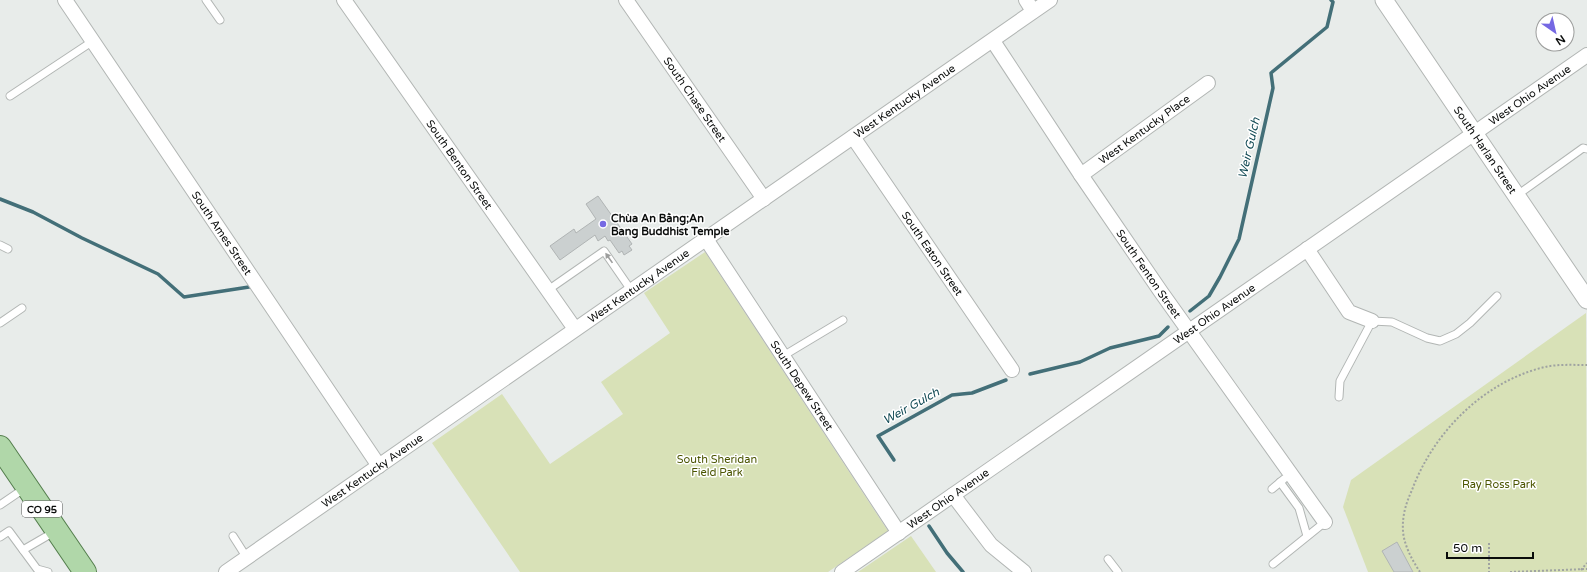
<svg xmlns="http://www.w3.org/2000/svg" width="1587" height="572" font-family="'Varela Round',sans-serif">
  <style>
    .green { fill: #d8e1b7 }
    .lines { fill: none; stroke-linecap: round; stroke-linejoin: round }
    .stream { stroke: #436f78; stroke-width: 3.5 }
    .building { fill: #cbd0d0; stroke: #b0b4b4 }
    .service-casing { stroke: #b2b6b4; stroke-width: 9 }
    .minor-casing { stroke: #b2b6b4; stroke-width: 16 }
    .tertiary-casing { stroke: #b2b6b4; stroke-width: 19 }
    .primary-casing { stroke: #547e4d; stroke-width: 24 }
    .path { stroke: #9fa3a1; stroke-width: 2; stroke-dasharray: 2 2; stroke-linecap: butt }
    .service { stroke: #fff; stroke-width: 7 }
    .minor { stroke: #fff; stroke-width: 14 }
    .tertiary { stroke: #fff; stroke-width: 17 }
    .primary { stroke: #b0d7a9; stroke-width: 22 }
    .oneway { fill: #9d9e9d }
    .poi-dot { fill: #7568e3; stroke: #fff; stroke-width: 1.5 }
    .labels { text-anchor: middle; stroke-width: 3; stroke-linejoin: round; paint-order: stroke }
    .shield { fill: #fff; stroke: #545554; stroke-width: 1 }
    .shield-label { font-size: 10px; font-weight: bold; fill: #0a0c0b }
    .street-label { font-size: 11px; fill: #0a0c0b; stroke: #fff }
    .poi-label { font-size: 11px; font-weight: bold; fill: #0a0c0b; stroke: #fff; text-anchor: start }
    .park-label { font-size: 11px; fill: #4b5501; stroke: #fff }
    .water-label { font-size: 12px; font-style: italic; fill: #134b55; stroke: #fff }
  </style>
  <rect width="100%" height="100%" fill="#e8ecea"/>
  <g class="green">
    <path d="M705 252 888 531 828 572H520L432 443 502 394 550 464 623 414 601 382 670 333 644 293Z"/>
    <path d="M1586 313 1587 572H1368L1343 507 1351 480Z"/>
    <path d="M911 536 936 572H858Z"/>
  </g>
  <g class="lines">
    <g class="stream">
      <path d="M0 199 33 212 82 238 158 274 184 297 249 287"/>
      <path d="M1190 311 1209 296 1220 277 1239 239 1273 88 1271 73 1327 27 1333 2 1331 0"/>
      <path d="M1030 374 1080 362 1110 348 1159 336 1168 327"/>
      <path d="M894 460 878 436 952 395 972 393 1006 380"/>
      <path d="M929 526 947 553 963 572"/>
    </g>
  </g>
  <g class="building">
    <path d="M598 196 632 244 629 246 632 250 624 255 622 251 619 253 610 240 608 241 605 236 598 241 595 235 560 260 550 246 574 229 576 233 596 219 586 204Z"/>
    <path d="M1397 542 1413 572H1394L1382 551Z"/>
  </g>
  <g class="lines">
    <g class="service-casing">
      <g id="service">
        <path d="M206 0 220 20"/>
        <path d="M10 96 93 41"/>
        <path d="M1516 196 1583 148 1587 149"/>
        <path d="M0 245 8 249"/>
        <path d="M548 290 604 251 631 290"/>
        <path d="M0 323 22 308"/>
        <path d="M783 356 843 320"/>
        <path d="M1339 397 1340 381 1372 321 1392 322 1427 338 1440 341 1456 334 1470 323 1497 296"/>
        <path d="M1280 482 1299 508 1307 536"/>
        <path d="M1272 489 1284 479"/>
        <path d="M0 505 25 488"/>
        <path d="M233 536 247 558"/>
        <path d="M0 537 9 531 37 569 48 572"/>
        <path d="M23 550 54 532"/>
        <path d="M1108 559 1118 572"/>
        <path d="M1273 564 1325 522"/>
      </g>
    </g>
    <g class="minor-casing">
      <g id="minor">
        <path id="s1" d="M65 0 379 466"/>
        <path id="s2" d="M344 0 575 329"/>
        <path id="s3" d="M626 0 764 199"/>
        <path d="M1026 0 1033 11"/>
        <path id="s4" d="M993 41 1081 175 1161 292 1325 522"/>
        <path id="s5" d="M853 137 1012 370"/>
        <path id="s6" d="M1081 175 1208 83"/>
        <path id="s7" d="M706 239 899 533"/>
        <path d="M1307 249 1349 312 1372 321"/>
        <path d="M953 495 991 545 1024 572"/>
        <path id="s8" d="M226 572 1050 0"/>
        <path id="s9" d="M842 572 1587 55"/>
      </g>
    </g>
    <g class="tertiary-casing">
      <g id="tertiary">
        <path id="s10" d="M1384 0 1587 300"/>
      </g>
    </g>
    <g class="primary-casing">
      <path id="primary" d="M0 447 85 572"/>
    </g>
    <g class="path">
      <path d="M1489 543V572"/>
      <path d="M1581 570 1587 563"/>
      <path d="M1420 572C1412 560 1404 545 1403 531 1402 516 1406 503 1412 490 1433 433 1484 381 1545 367 1558 364 1573 365 1587 365"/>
      <path d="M1510 572 1587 569"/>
    </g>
    <use href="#service" class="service"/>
    <use href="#minor" class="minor"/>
    <use href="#tertiary" class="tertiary"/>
    <use href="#primary" class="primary"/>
  </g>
  <defs><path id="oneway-solid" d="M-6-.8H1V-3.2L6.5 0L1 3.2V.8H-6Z"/></defs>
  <use class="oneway" href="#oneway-solid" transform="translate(609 258) rotate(-125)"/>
  <circle class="poi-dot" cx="603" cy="224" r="4"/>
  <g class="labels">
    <rect class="shield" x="22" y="501" width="40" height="16" rx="3"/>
    <g class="shield-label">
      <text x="42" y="513">CO 95</text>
    </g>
    <g class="street-label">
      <text dy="4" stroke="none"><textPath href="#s9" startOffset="837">West Ohio Avenue</textPath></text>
      <text dy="4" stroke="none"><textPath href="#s3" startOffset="121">South Chase Street</textPath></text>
      <text dy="4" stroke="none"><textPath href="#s8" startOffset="826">West Kentucky Avenue</textPath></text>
      <text dy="4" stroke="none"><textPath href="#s6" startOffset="78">West Kentucky Place</textPath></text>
      <text dy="4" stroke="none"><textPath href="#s10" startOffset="181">South Harlan Street</textPath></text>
      <text dy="4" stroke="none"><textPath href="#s2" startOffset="201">South Benton Street</textPath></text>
      <text dy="4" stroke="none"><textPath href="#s1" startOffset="281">South Ames Street</textPath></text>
      <text dy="4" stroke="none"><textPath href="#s5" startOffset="141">South Eaton Street</textPath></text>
      <text dy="4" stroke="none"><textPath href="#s4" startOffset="280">South Fenton Street</textPath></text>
      <text dy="4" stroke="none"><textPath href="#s8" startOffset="502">West Kentucky Avenue</textPath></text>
      <text dy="4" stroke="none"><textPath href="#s9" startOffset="453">West Ohio Avenue</textPath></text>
      <text dy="4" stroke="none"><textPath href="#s7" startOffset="175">South Depew Street</textPath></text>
      <text dy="4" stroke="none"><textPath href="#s8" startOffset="178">West Kentucky Avenue</textPath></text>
      <text dy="4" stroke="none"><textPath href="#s9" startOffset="129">West Ohio Avenue</textPath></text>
    </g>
    <g class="poi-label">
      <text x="611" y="222">Chùa An Bằng;An<tspan x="611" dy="13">Bang Buddhist Temple</tspan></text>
    </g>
    <g class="park-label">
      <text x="717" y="463">South Sheridan<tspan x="717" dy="13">Field Park</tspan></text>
      <text x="1499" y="488">Ray Ross Park</text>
    </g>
    <g class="water-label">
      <text transform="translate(1249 148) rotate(-77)" y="4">Weir Gulch</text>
      <text transform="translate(911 406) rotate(-29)" y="4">Weir Gulch</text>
    </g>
  </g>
  <g transform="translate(1555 32) rotate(146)"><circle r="19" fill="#ffffff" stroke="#9d9e9d"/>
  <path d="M0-3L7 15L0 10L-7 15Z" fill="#7568e3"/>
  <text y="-6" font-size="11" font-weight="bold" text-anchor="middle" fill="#0a0c0b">N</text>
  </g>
  <path d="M1447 552v6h86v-6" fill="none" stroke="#0a0c0b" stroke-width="2"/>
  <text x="1453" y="552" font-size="12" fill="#0a0c0b" stroke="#ffffff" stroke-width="3" paint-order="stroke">50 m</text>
</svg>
